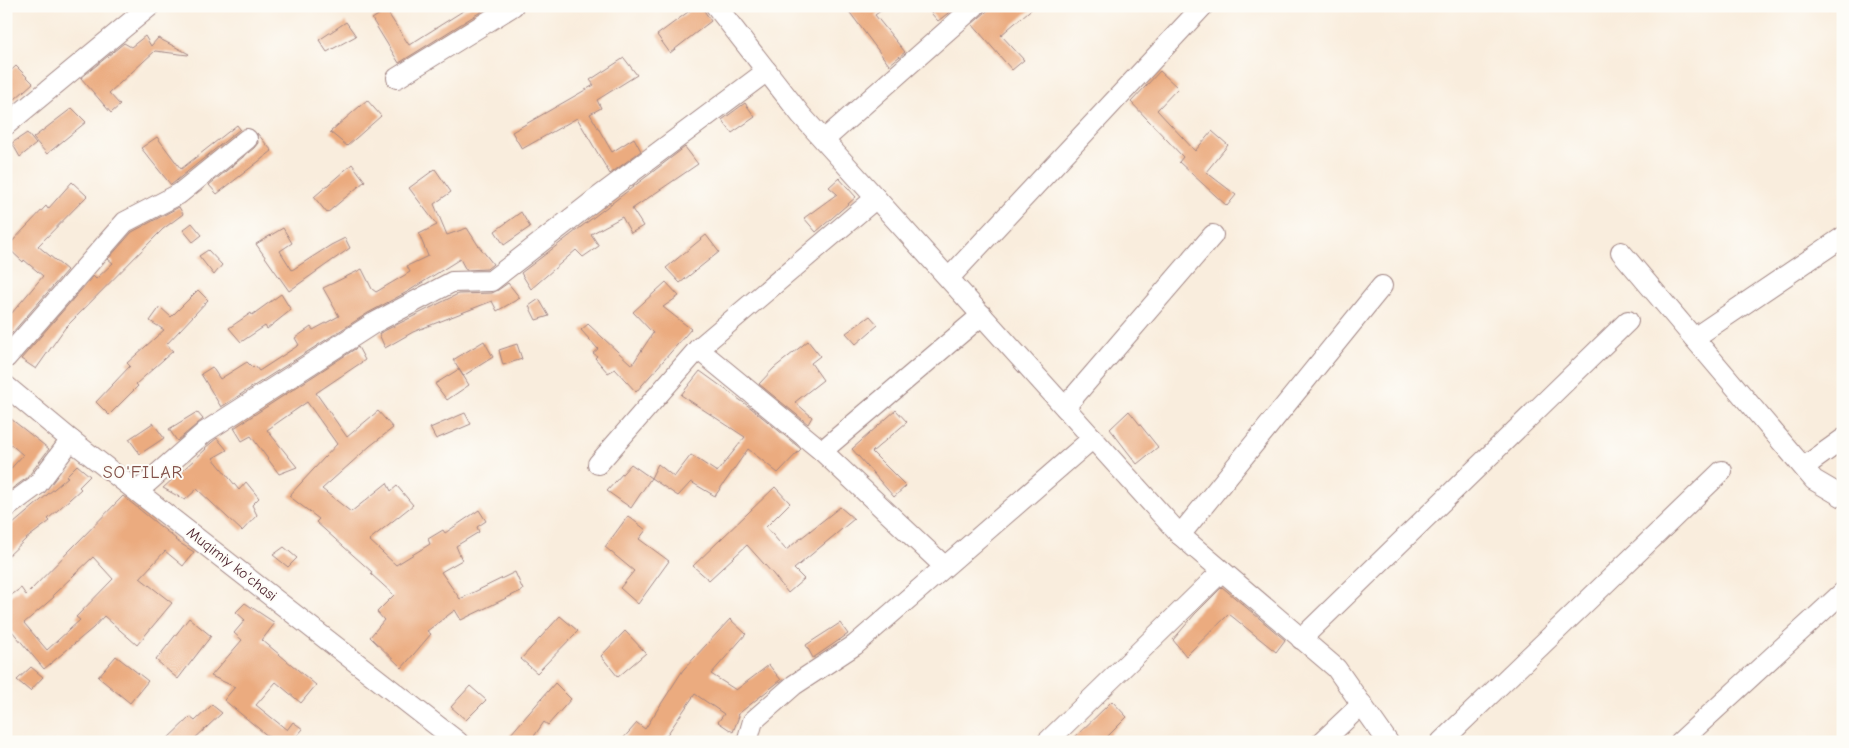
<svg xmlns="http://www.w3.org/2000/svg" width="1849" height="748" font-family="'Comic Neue',sans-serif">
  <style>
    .building { fill: #ebab7f; fill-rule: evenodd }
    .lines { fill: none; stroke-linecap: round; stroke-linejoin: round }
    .minor-casing { stroke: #a28684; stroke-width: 22 }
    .minor { stroke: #fff; stroke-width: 20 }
    .labels { text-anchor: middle; stroke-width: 4; stroke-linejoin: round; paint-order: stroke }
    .street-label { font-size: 15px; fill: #4a1f2b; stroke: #fdfcf7 }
    .quarter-label { font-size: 18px; letter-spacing: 1px; fill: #825048; stroke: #fdfcf7 }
  </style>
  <rect width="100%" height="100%" fill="#fdfcf7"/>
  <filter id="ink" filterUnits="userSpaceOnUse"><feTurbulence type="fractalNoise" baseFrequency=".02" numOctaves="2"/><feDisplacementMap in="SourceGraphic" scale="10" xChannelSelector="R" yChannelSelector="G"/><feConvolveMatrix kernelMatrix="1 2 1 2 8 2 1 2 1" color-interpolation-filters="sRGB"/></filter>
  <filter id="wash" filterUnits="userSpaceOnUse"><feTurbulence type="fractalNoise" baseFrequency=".0096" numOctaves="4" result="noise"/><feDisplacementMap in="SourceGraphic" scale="20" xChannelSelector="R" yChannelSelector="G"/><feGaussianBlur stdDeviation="1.12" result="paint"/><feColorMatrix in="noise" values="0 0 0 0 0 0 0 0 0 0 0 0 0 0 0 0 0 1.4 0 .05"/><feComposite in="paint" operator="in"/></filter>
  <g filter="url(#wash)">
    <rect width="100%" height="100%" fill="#f9eddd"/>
    <g id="blocks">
      <g class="building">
        <path d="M471 6H490L399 63 372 19 386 10 409 45Z"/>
        <path d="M696 6H701L711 21 670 53 657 35Z"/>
        <path d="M845 6H887L875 15 905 52 889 65Z"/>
        <path d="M925 6H957L938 21Z"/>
        <path d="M993 6H1035L1001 35 1024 60 1012 70 972 24Z"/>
        <path d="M346 22 356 36 327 52 319 40Z"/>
        <path d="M145 36 151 46 158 38 189 54 188 55 155 51 109 93 120 105 111 113 81 78 124 43 131 47Z"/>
        <path d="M624 58 637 75 597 100 601 108 590 114 612 152 634 138 641 151 610 174 577 118 522 149 512 132 594 85 590 80Z"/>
        <path d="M16 66 33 83 6 107V75Z"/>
        <path d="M1160 71 1178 88 1157 110 1195 151 1212 131 1228 145 1206 172 1236 195 1227 206 1179 162 1183 157 1131 102Z"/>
        <path d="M367 100 381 116 347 146 330 132Z"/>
        <path d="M745 103 755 117 732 133 722 120Z"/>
        <path d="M72 108 86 122 47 154 33 138Z"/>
        <path d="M237 125 240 129 171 185 141 148 157 137 181 169Z"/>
        <path d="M27 133 36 144 20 157 12 143Z"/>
        <path d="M257 133 272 151 217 194 209 185 254 148 258 143Z"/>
        <path d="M685 147 698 164 632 209 643 226 631 233 622 217 591 234 599 246 583 257 576 250 531 289 521 273Z"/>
        <path d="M352 164 365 181 327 213 314 197Z"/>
        <path d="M435 169 451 192 434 204 447 235 467 228 478 245 493 264 487 269 466 270 460 259 407 292 368 313 221 407 201 374 212 367 220 379 247 362 253 368 255 366 259 371 299 345 295 338 311 327 313 330 339 316 323 288 362 269 372 289 376 292 410 272 407 266 428 256 419 234 437 225 409 188Z"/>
        <path d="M839 178 856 197 816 232 804 218 837 194 829 187Z"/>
        <path d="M72 182 87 196 38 246 67 270 6 340V320L43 276 24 260 23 262 7 247 46 206 48 209Z"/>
        <path d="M179 207 183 214 163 229 65 328 36 369 21 359 93 276 96 279 113 263 108 259 132 232Z"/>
        <path d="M521 212 530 227 504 245 495 231Z"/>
        <path d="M192 223 202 235 193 242 183 230Z"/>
        <path d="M283 228 292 243 280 251 292 270 331 245 345 238 350 248 289 291 256 244Z"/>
        <path d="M706 235 719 252 680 283 666 268Z"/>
        <path d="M208 250 222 265 214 275 199 256Z"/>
        <path d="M666 282 679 296 663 307 691 329 636 392 615 369 608 373 595 358 597 356 593 353 598 349 581 330 588 324 632 365 653 333 633 312Z"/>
        <path d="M508 283 520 298 497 311 492 301 413 332 385 348 379 334 380 333 458 294 492 293 498 290Z"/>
        <path d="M198 290 208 300 166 345 173 351 136 384 138 386 109 415 96 402 130 366 127 363 164 330 150 321 160 307 171 317Z"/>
        <path d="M281 294 291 310 267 329 265 326 241 342 229 328 251 313 252 315Z"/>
        <path d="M539 299 549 316 536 320 529 306Z"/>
        <path d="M870 316 878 325 856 344 846 333Z"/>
        <path d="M484 341 493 357 463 376 453 360Z"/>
        <path d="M808 341 820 356 811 363 823 380 795 402 812 417 808 424 759 384 774 368Z"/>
        <path d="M517 344 522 359 503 365 499 350Z"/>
        <path d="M358 347 365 360 316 393 347 437 378 411 393 428 370 446 322 489 351 512 387 483 391 491 397 486 413 505 369 540 396 565 430 544 428 539 443 530 445 533 479 510 486 521 477 527 479 532 456 546 462 560 441 572 460 599 515 572 523 590 461 620 455 610 427 631 431 634 402 668 370 637 384 620 377 612 394 595 371 574 372 572 316 522 319 519 289 496 337 444 307 402 267 430 297 467 279 474 251 436 242 441 234 428Z"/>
        <path d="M459 369 469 385 447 400 435 384Z"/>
        <path d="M700 371 751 408 801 449 778 473 748 449 715 496 691 482 678 496 651 478 658 464 674 477 691 455 717 472 745 437 681 395Z"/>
        <path d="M896 410 907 422 872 452 906 486 894 497 852 449Z"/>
        <path d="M1129 411 1158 447 1137 464 1110 429Z"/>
        <path d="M197 412 203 419 177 441 169 429Z"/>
        <path d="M465 413 471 424 436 439 430 428Z"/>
        <path d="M6 415 49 449 27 478 6 493V474L23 455 6 440Z"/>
        <path d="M153 423 164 438 140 454 129 439Z"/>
        <path d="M217 438 227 450 213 458 239 490 246 482 259 498 252 505 257 515 242 531 197 489 185 500 163 488 206 449 205 448Z"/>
        <path d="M631 464 651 478 631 508 607 491Z"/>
        <path d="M77 465 90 476 79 487 81 489 48 519 50 521 26 539 6 558V530L68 477 66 476Z"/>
        <path d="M775 487 790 503 766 527 786 550 840 507 854 519 794 569 804 579 788 593 773 574 747 545 709 580 693 566Z"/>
        <path d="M123 496 176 539 175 540 194 552 183 566 165 551 140 578 172 603 137 645 104 616 93 628 44 669 6 624V599L21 588 26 595ZM93 557 113 579 76 617 80 620 47 650 24 623 54 597 53 595Z"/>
        <path d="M628 516 646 530 639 539 669 561 638 604 620 588 634 571 605 547Z"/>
        <path d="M284 547 297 558 288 567 273 555Z"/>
        <path d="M1222 587 1285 640 1276 652 1229 614 1186 656 1173 640 1195 614Z"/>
        <path d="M245 603 275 623 262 640 316 685 301 703 276 682 256 705 287 730 293 722 303 729 296 737 302 742H275L224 700 235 687 211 676 242 640 234 633 245 620 236 612Z"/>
        <path d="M560 616 578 631 537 673 521 659Z"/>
        <path d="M189 618 211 636 178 679 156 660Z"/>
        <path d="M730 619 746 634 711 674 736 690 769 665 781 680 737 715 739 716 733 732 718 722 724 714 695 694 662 742H620L637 723 645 729 683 670Z"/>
        <path d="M840 623 848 634 813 658 806 645Z"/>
        <path d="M625 631 646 653 618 677 601 656Z"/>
        <path d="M116 656 148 681 130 703 98 677Z"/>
        <path d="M31 667 43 677 30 691 17 680Z"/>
        <path d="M555 683 571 699 548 725 544 722 530 742H504Z"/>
        <path d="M470 686 486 700 466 720 451 707Z"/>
        <path d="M1112 701 1127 717 1102 742H1070Z"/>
        <path d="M212 705 222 713 191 742H164L190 717 195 721Z"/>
      </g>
    </g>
  </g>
  <g filter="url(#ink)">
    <use href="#blocks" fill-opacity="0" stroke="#a28684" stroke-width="1"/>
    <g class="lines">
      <g class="minor-casing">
        <g id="minor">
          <path d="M716 6 801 115 1180 535 1336 668 1388 742"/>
          <path d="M397 78 513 6"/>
          <path d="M6 125 150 6"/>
          <path d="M824 140 975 6"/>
          <path d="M1621 252 1814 480 1843 497"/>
          <path d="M949 278 1203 6"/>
          <path d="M1694 338 1843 237"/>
          <path d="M698 349 822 451 944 566"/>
          <path d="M6 358 125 222 179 194 247 139"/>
          <path d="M6 386 71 440 458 742"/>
          <path d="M1065 407 1213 235"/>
          <path d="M822 451 982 315"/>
          <path d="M598 464 698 349 876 198"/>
          <path d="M1804 467 1843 439"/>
          <path d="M138 491 205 432 374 323 452 282 491 281 596 199 767 71"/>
          <path d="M6 508 37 485 71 440"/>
          <path d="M1180 535 1382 286"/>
          <path d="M1301 639 1628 321"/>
          <path d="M747 742 753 721 794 685 855 645 1093 438"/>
          <path d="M1047 742 1222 571"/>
          <path d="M1322 742 1362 704"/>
          <path d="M1441 742 1722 471"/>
          <path d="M1680 742 1843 592"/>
        </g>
      </g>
      <use href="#minor" class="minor"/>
    </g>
  </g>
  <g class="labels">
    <g class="street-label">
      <text transform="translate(232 564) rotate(38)" y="5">Muqimiy ko'chasi</text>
    </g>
    <g class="quarter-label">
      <text x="143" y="478">SO'FILAR</text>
    </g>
  </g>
  <rect width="1849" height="748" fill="none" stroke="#fdfcf7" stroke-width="25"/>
</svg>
